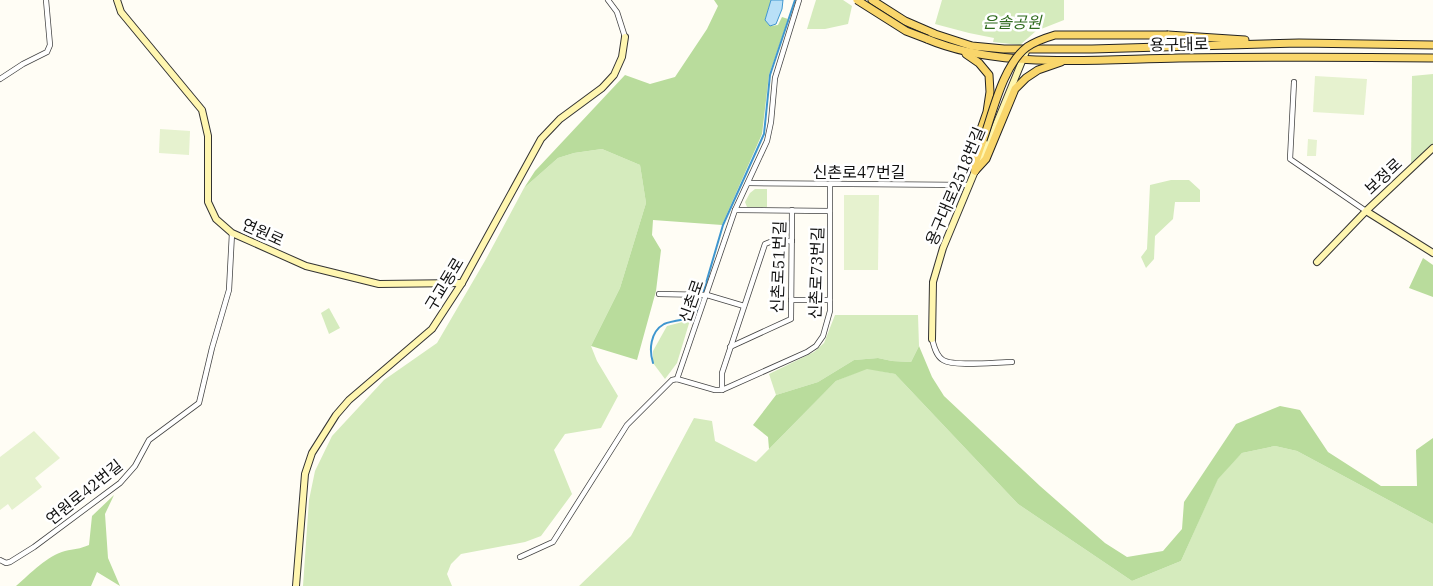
<svg xmlns="http://www.w3.org/2000/svg" width="1433" height="586" font-family="'IBM Plex Serif','Noto Sans KR',serif">
  <style>
    .green { fill: #d5ebbd }
    .forest { fill: #b9dc9c }
    .pitch { fill: #e6f2cf }
    .water { fill: #b9e0f7; stroke: #3f96cf }
    .lines { fill: none; stroke-linecap: round; stroke-linejoin: round }
    .stream { stroke: #3f96cf; stroke-width: 2 }
    .street-casing { stroke: #444; stroke-width: 6 }
    .secondary-casing { stroke: #333; stroke-width: 8 }
    .primary-casing { stroke: #222; stroke-width: 9 }
    .street { stroke: #fff; stroke-width: 4.5 }
    .secondary { stroke: #fff6b0; stroke-width: 6 }
    .primary { stroke: #f9d66b; stroke-width: 7 }
    .primary-bridge-casing { stroke: #222; stroke-width: 9; stroke-linecap: butt }
    .primary-bridge { stroke: #f9d66b; stroke-width: 7 }
    .labels { text-anchor: middle; stroke-width: 5; stroke-linejoin: round; paint-order: stroke }
    .park-label { font-size: 16px; font-style: italic; fill: #2f6b1f; stroke: #fff }
    .street-label { font-size: 16px; fill: #111; stroke: #fff }
  </style>
  <rect width="100%" height="100%" fill="#fffdf5"/>
  <g class="green">
    <path d="M816 0H843L852 6 848 24 825 29H807Z"/>
    <path d="M942 0H1064V20L1036 31 1020 45 993 42 994 38 969 33 935 24Z"/>
    <path d="M1433 74V148L1411 168 1412 76Z"/>
    <path d="M602 149 640 165 646 203 620 288 591 346 597 361 618 396 601 428 565 434 554 450 572 494 541 536 525 542 461 554 451 564 447 574 452 586H303L309 500 315 471 332 436 384 380 437 343 486 259 524 188 558 158 574 153Z"/>
    <path d="M1171 180H1189L1200 190V202H1175L1173 219 1155 236 1154 259 1146 268 1141 257 1147 249 1150 185Z"/>
    <path d="M755 189H767V207H747L745 202 750 193Z"/>
    <path d="M329 308 340 328 329 334 321 313Z"/>
    <path d="M835 315H918L919 346 911 362 892 361 878 358 854 360 818 382 776 395 769 374 814 352 824 343Z"/>
    <path d="M690 320 677 363 665 379 653 363V351L667 326Z"/>
    <path d="M867 368 895 374 1018 504 1132 581 1181 561 1218 478 1242 453 1275 446 1297 451 1433 524V586H579L631 536 694 418 712 421 715 441 756 462 836 381Z"/>
  </g>
  <g class="forest">
    <path d="M714 0H771L765 20 770 26 778 25 782 17 788 19 769 75 762 134 722 225 653 220 652 235 661 250 656 291 637 360 591 346 620 288 646 203 640 165 602 149 574 153 558 158 524 188 535 171 625 75 650 84 675 77 707 29 718 6Z"/>
    <path d="M1423 258 1433 265V297L1409 288Z"/>
    <path d="M919 346 932 377 944 396 1040 486 1105 543 1127 557 1163 551 1182 529 1184 502 1236 424 1280 406 1300 410 1328 452 1381 486H1417L1416 450 1433 438V524L1297 451 1275 446 1242 453 1218 479 1181 561 1132 581 1018 504 895 374 867 369 836 381 769 449 768 437 753 425 776 395 818 382 854 360 878 358 892 361 911 362Z"/>
    <path d="M114 495 105 514 108 558 120 586 97 572 91 586H16C30 574 48 555 65 551 74 549 80 549 89 545L92 516Z"/>
  </g>
  <g class="pitch">
    <path d="M1315 76 1367 79 1364 115 1313 112Z"/>
    <path d="M160 129 190 131 189 155 159 153Z"/>
    <path d="M1308 139 1317 140 1316 156H1307Z"/>
    <path d="M844 195H879L878 270H844Z"/>
    <path d="M34 431 60 458 35 478 42 487 12 510 8 504 0 510V457Z"/>
  </g>
  <path class="water" d="M771 0H783L782 9 776 24 770 26 765 20Z"/>
  <g class="lines">
    <path class="stream" d="M653 363C649 350 650 332 664 324 672 321 683 320 692 318L699 307 723 225 764 134 770 75 795 0"/>
    <g class="street-casing">
      <g id="street">
        <path d="M608 0 617 12 625 37"/>
        <path d="M0 79 23 64 47 52 50 45 46 0"/>
        <path d="M1294 82 1290 159 1366 211"/>
        <path d="M748 183 969 185"/>
        <path d="M735 210 830 211"/>
        <path d="M659 294 707 295 744 306"/>
        <path d="M791 300H830"/>
        <path d="M932 339C934 346 936 356 943 360 954 367 997 362 1012 362"/>
        <path d="M730 347 791 319 792 210"/>
        <path d="M677 379 735 210 767 141 771 122 775 78 799 0"/>
        <path d="M677 379 715 390H722L807 352 816 346 823 336 830 311V184"/>
        <path d="M722 390V373L765 244 770 242 792 241"/>
        <path d="M520 557 553 542 627 425 672 380 677 379"/>
        <path d="M0 560 6 563 10 562 34 547 120 483 135 466 149 440 199 403 212 348 229 290 232 233"/>
      </g>
    </g>
    <g class="secondary-casing">
      <g id="secondary">
        <path d="M117 0 121 12 202 110 208 136V202L216 219 232 233 306 266 379 284 462 283"/>
        <path d="M1366 211 1433 253"/>
        <path d="M1317 262 1366 211 1433 148"/>
        <path d="M932 339 933 282 943 248 975 171 984 154 1027 49"/>
        <path d="M296 586 305 474 312 453 336 415 349 400 432 329 462 283 541 139 560 119 602 88 614 75 622 57 625 37"/>
      </g>
    </g>
    <g class="primary-casing">
      <g id="primary">
        <path d="M872 0 905 21 935 34 972 46 1004 49H1092L1299 43 1433 45"/>
        <path d="M1168 35 1245 40"/>
        <path d="M927 39C1000 70 1101 59 1179 58 1264 57 1348 57 1433 58"/>
        <path d="M966 54 979 63 989 75 990 92 987 112 973 152 975 171"/>
        <path d="M976 161 983 140"/>
        <path d="M975 171 986 159 1015 89 1026 78 1038 70 1061 62"/>
      </g>
    </g>
    <use href="#street" class="street"/>
    <use href="#secondary" class="secondary"/>
    <use href="#primary" class="primary"/>
    <g class="primary-bridge-casing">
      <g id="primary-bridge">
        <path d="M857 0 906 31 927 39"/>
        <path d="M983 140C993 112 1003 65 1027 47 1036 41 1045 38 1055 35H1168"/>
      </g>
    </g>
    <use href="#primary-bridge" class="primary-bridge"/>
  </g>
  <g class="labels">
    <g class="park-label">
      <text x="1012" y="28">은솔공원</text>
    </g>
    <g class="street-label">
      <text transform="translate(1179 44) rotate(-1)" y="6">용구대로</text>
      <text x="859" y="178">신촌로47번길</text>
      <text transform="translate(1383 176) rotate(-43)" y="6">보정로</text>
      <text transform="translate(955 186) rotate(-67)" y="6">용구대로2518번길</text>
      <text transform="translate(263 232) rotate(24)" y="6">연원로</text>
      <text transform="translate(778 267) rotate(-88)" y="6">신촌로51번길</text>
      <text transform="translate(816 273) rotate(-88)" y="6">신촌로73번길</text>
      <text transform="translate(444 284) rotate(-59)" y="6">구교동로</text>
      <text transform="translate(691 301) rotate(-71)" y="6">신촌로</text>
      <text transform="translate(84 492) rotate(-39)" y="6">연원로42번길</text>
    </g>
  </g>
</svg>
